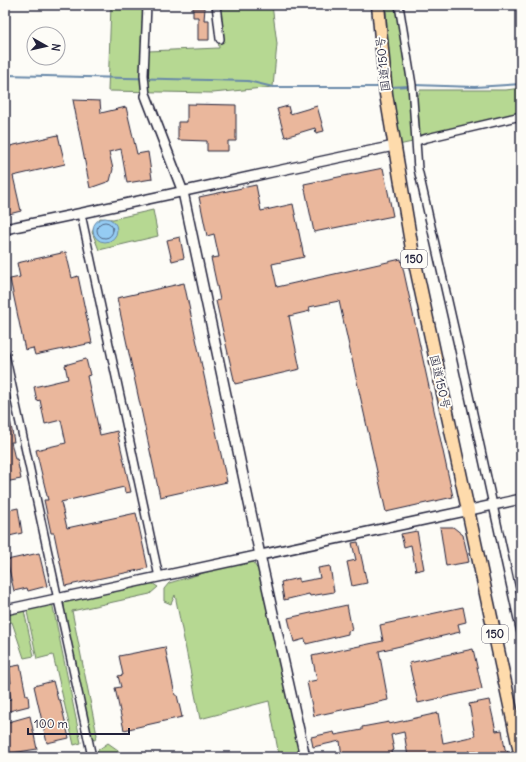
<svg xmlns="http://www.w3.org/2000/svg" width="526" height="762" font-family="Delius,'Klee One',sans-serif">
  <style>
    .green { fill: #b6d892; stroke: #6c7d66 }
    .water { fill: #95ccf3; stroke: #6788a9 }
    .lines { fill: none; stroke-linecap: round; stroke-linejoin: round }
    .shore { stroke: #506685; stroke-width: 1 }
    .stream { stroke: #6788a9; stroke-width: 2 }
    .building { fill: #eab79c; stroke: #22223b }
    .minor-casing { stroke: #22223b; stroke-width: 10 }
    .tertiary-casing { stroke: #22223b; stroke-width: 12 }
    .trunk-casing { stroke: #22223b; stroke-width: 15 }
    .minor { stroke: #fdfcf7; stroke-width: 7 }
    .tertiary { stroke: #fdfcf7; stroke-width: 9 }
    .trunk { stroke: #fedbac; stroke-width: 12 }
    .labels { text-anchor: middle; stroke-width: 4; stroke-linejoin: round; paint-order: stroke }
    .shield { fill: #fdfcf7; stroke: #646373; stroke-width: 1 }
    .shield-label { font-size: 11px; font-weight: bold; fill: #22223b }
    .street-label { font-size: 12px; fill: #22223b; stroke: #fdfcf7 }
  </style>
  <rect width="100%" height="100%" fill="#fdfcf7"/>
  <filter id="ink" filterUnits="userSpaceOnUse"><feTurbulence type="fractalNoise" baseFrequency=".025" numOctaves="2"/><feDisplacementMap in="SourceGraphic" scale="8" xChannelSelector="R" yChannelSelector="G"/><feConvolveMatrix kernelMatrix="1 2 1 2 8 2 1 2 1" color-interpolation-filters="sRGB"/></filter>
  <g filter="url(#ink)">
    <g class="green">
      <path d="M111 5H149L148 51 219 48 215 5H272L277 44 273 87 213 93 108 91Z"/>
      <path d="M386 5H400L418 97 420 90H506L521 88V113L420 137 418 109 417 141 394 146 390 120Z"/>
      <path d="M153 210 158 236 99 250 92 232 100 218 113 219Z"/>
      <path d="M252 561 261 574 300 757H277L279 756 269 701 200 719 175 595 171 604 164 601V589L169 583 214 570 236 565Z"/>
      <path d="M150 582 158 587 150 594 72 611 97 735 95 740 89 738 64 611V603L68 600Z"/>
      <path d="M52 602 81 743 74 745 53 655 37 659 26 607Z"/>
      <path d="M23 606 34 656 24 658 12 622 5 624V610Z"/>
      <path d="M108 743 118 750 120 757H95L98 750Z"/>
    </g>
    <circle class="water" cx="105" cy="230" r="12"/>
    <g class="lines">
      <circle class="shore" cx="105" cy="230" r="8"/>
      <g class="stream">
        <path d="M5 75 248 81 273 87H382"/>
        <path d="M414 85 475 87 521 84"/>
        <path d="M390 87 410 86"/>
      </g>
    </g>
    <g class="building">
      <path d="M193 8H205L204 20H209V40H198V17H193Z"/>
      <path d="M73 100 100 101 101 113 126 107 137 154 148 152 152 179 127 183 121 149 109 152 113 169 110 181 90 188Z"/>
      <path d="M187 104 236 105V141H228V151H207V141L178 140V122H187Z"/>
      <path d="M288 106 290 114 317 106 324 131 316 133 315 128 285 137 277 109Z"/>
      <path d="M58 135 65 164 13 176 21 211 5 215V148L11 147 10 146Z"/>
      <path d="M383 168 393 216 314 232 304 184Z"/>
      <path d="M256 185 261 211 293 204 304 257 272 264 277 287 401 259 453 497 386 512 339 301 309 307 310 311 289 316 300 369 235 384 216 301 220 300 211 258 219 257 214 234 207 236 199 197Z"/>
      <path d="M180 237 184 258 172 261 167 240Z"/>
      <path d="M66 252 72 278 78 276 92 343 35 355 33 348 25 350 10 279 20 277 17 263Z"/>
      <path d="M184 283 227 482 160 497 117 298Z"/>
      <path d="M86 359 90 375 87 376 100 435 117 431 131 492 125 493 124 487 61 502 67 528 136 513 148 568 65 586 54 533H51L44 500H48L36 450 66 443 61 420 45 424 40 400 37 401 34 387 68 379 65 365Z"/>
      <path d="M8 408 14 442H11L15 459H17L21 479 5 482V409Z"/>
      <path d="M18 508 22 533 5 537V511Z"/>
      <path d="M440 527H453L463 535 469 562 446 566Z"/>
      <path d="M417 531 424 569 416 571 411 545 404 547 401 534Z"/>
      <path d="M358 542 367 583 352 586 347 562 356 560 352 543Z"/>
      <path d="M39 553 47 586 28 591 27 588 14 591 7 560Z"/>
      <path d="M330 566 334 592 310 596 309 594 284 600 281 582 299 578V582L320 578 318 568Z"/>
      <path d="M347 605 352 630 348 631V634L306 644 305 639 294 642 288 618Z"/>
      <path d="M463 607 466 622 458 624 460 632 379 651 388 700 314 716 307 682 317 680 312 656 383 641 380 625Z"/>
      <path d="M165 647 175 695H177L182 717 124 730 115 688 121 687 118 676 123 675 119 656Z"/>
      <path d="M473 649 482 689 418 703 409 663Z"/>
      <path d="M20 665 26 695H28L29 706 5 712V701L11 699 8 684 11 683 9 667Z"/>
      <path d="M53 681 58 700H60L69 738 47 743 34 686Z"/>
      <path d="M489 700 496 731 502 730 505 749 510 754 508 757H491L486 754 478 755 477 751H469L463 757H408L404 732 391 735 394 750 391 751 392 757H358L357 754 342 757 340 741 313 747 311 737 334 732 335 735 362 730V727L389 722V724L438 713 443 743 475 736 469 704Z"/>
      <path d="M30 716 37 749 6 754 5 723Z"/>
    </g>
    <g class="lines">
      <g class="minor-casing">
        <g id="minor">
          <path d="M216 5 220 39"/>
          <path d="M399 5 412 85 418 169 458 345 521 633"/>
          <path d="M146 96 144 75 147 5"/>
          <path d="M417 141 427 138 521 116"/>
          <path d="M81 214 159 577"/>
          <path d="M5 354 92 757"/>
        </g>
      </g>
      <g class="tertiary-casing">
        <g id="tertiary">
          <path d="M146 96 183 192 260 555 305 757"/>
          <path d="M5 229C135 203 264 173 394 146"/>
          <path d="M5 610 521 499"/>
        </g>
      </g>
      <g class="trunk-casing">
        <path id="trunk" d="M378 5 386 94 412 249 521 757"/>
      </g>
      <use href="#minor" class="minor"/>
      <use href="#tertiary" class="tertiary"/>
      <use href="#trunk" class="trunk"/>
    </g>
  </g>
  <g class="labels">
    <g class="shield">
      <rect x="401" y="250" width="26" height="18" rx="3"/>
      <rect x="482" y="625" width="26" height="18" rx="3"/>
    </g>
    <g class="shield-label">
      <text x="414" y="263">150</text>
      <text x="495" y="638">150</text>
    </g>
    <g class="street-label">
      <text transform="translate(383 64) rotate(-96)" y="4">国道150号</text>
      <text transform="translate(440 382) rotate(77)" y="4">国道150号</text>
    </g>
  </g>
  <rect width="526" height="762" fill="none" stroke="#fdfcf7" stroke-width="20"/>
  <rect x="10" y="10" width="506" height="742" fill="none" stroke="#22223b" stroke-width="1.5" filter="url(#ink)"/>
  <g transform="translate(46 46) rotate(98)"><circle r="19" fill="#fdfcf7" stroke="#a5a5ac"/>
  <path d="M0-3L7 15L0 10L-7 15Z" fill="#22223b"/>
  <text y="-6" font-size="11" font-weight="bold" text-anchor="middle" fill="#22223b">N</text>
  </g>
  <path d="M28 728v6h101v-6" fill="none" stroke="#22223b" stroke-width="2"/>
  <text x="34" y="728" font-size="12" fill="#22223b" stroke="#fdfcf7" stroke-width="3" paint-order="stroke">100 m</text>
</svg>
